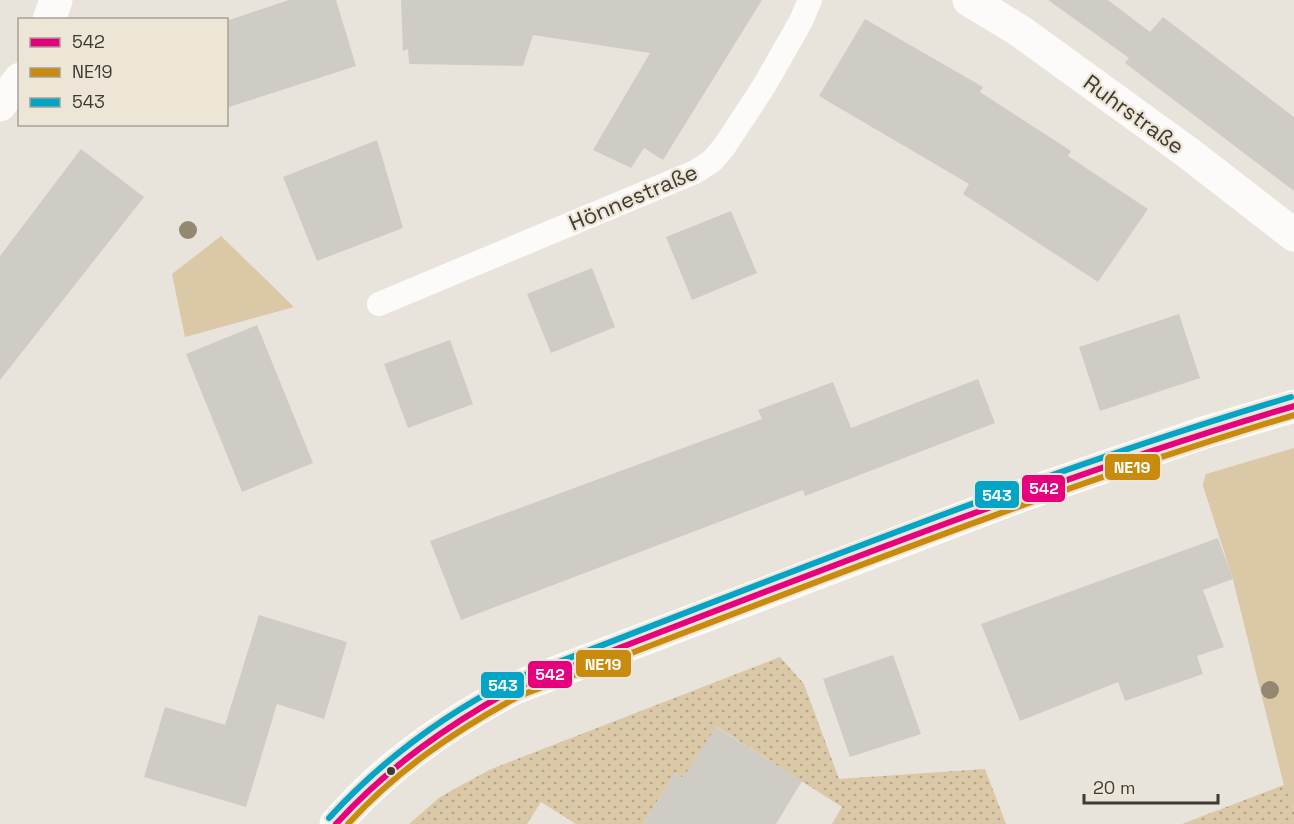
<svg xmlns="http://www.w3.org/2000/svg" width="1294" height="824" font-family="'Space Grotesk',sans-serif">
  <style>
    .grass { fill: url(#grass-dots) }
    .park { fill: #dac8a7 }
    .building { fill: #cfccc5 }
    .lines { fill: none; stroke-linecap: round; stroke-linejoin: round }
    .lane { stroke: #fcfbfa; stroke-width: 24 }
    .street { stroke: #fcfbfa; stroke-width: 33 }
    .bus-1-casing { stroke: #ede5d6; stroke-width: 10 }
    .bus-2-casing { stroke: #ede5d6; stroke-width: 10 }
    .bus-3-casing { stroke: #ede5d6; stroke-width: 10 }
    .bus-1 { stroke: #e5007d; stroke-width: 6 }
    .bus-2 { stroke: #c98b0d; stroke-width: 6 }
    .bus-3 { stroke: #03a4c6; stroke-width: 6 }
    .tree { fill: #938871 }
    .bus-dot { fill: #3e3b35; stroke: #ede5d6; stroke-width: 2 }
    .labels { text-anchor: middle; stroke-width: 4.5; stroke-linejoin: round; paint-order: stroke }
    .street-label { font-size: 22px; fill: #3e3b35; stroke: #ede5d6 }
    .line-badge { stroke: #ede5d6; stroke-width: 2 }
    .badge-label { font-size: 16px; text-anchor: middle; font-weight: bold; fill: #fff }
  </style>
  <defs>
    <pattern id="grass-dots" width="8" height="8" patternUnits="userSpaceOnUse" patternTransform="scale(1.5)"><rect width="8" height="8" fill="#dac8a7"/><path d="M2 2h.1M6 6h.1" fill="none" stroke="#b2a489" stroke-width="1.8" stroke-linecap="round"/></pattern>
  </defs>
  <rect width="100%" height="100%" fill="#e8e4db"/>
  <g class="grass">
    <path d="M1206 474 1294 685V824H1182L1284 785 1233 579 1203 485Z"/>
    <path d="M780 657 804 684 839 779 985 769 1006 824H832L842 807 717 727 683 778 675 773 643 824H576L541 802 527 824H409L440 797 489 770Z"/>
  </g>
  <g class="park">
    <path d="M221 236 294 307 185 337 172 274Z"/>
    <path d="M1294 448V808L1284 785 1233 579 1203 485 1206 474Z"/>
  </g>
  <g class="building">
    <path d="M289 0H336L356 66 226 108V21Z"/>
    <path d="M401 0H762L663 160 644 148 631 168 593 150 650 53 533 35 523 66 409 64 408 49 403 51Z"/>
    <path d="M1048 0H1108L1150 32 1163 17 1294 117V191L1125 63 1129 58Z"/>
    <path d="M865 19 983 87 980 92 1071 151 1068 156 1148 209 1098 282 963 194 969 184 819 96Z"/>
    <path d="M377 140 403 228 317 261 283 177Z"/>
    <path d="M81 149 144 197 0 380V256Z"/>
    <path d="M731 211 757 273 692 300 666 237Z"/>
    <path d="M592 268 615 327 551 353 527 294Z"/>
    <path d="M1179 314 1200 378 1100 411 1079 347Z"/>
    <path d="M257 325 313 463 242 492 186 354Z"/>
    <path d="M450 340 473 404 408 428 384 364Z"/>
    <path d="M978 379 995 423 805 496 803 490 461 620 430 541 762 419 758 410 833 382 851 428Z"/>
    <path d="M1218 538 1233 579 1203 590 1224 647 1197 656 1203 674 1125 701 1118 682 1020 721 981 624Z"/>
    <path d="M259 615 347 642 324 719 277 704 246 807 144 777 165 707 225 725Z"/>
    <path d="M893 655 921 734 850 757 823 679Z"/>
    <path d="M716 727 802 781 776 824H643L675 773 683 778Z"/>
  </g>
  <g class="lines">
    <path class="lane" d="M379 304 695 172 712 161 724 147 764 86 801 21 810 0"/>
    <g class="street">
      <path d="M969 0 1020 31 1187 152 1294 235"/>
      <path d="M49 20 56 0"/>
      <path d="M0 105 20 79"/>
      <path d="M336 824C385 766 448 723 515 688L1020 496 1203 433 1294 406"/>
    </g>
    <g class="bus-1-casing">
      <path id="bus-1" d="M336 824C388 767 448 725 515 688 773 590 1029 485 1294 406"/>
    </g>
    <g class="bus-2-casing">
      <path id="bus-2" d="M348 824C397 770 455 731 519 696 775 599 1031 494 1294 415"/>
    </g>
    <g class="bus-3-casing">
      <path id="bus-3" d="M329 818C382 760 443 715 512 680 770 581 1026 476 1291 397"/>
    </g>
    <use href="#bus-1" class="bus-1"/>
    <use href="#bus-2" class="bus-2"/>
    <use href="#bus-3" class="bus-3"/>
  </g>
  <g class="tree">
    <circle cx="188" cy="230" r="9"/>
    <circle cx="1270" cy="690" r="9"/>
  </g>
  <circle class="bus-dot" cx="391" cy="771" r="5"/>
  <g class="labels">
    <g class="street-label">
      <text transform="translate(1134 114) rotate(36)" y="8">Ruhrstraße</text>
      <text transform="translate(633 197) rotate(-23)" y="8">Hönnestraße</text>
    </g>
  </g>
  <g class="line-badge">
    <rect x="1104" y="453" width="57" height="28" rx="6" fill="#c98b0d"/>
    <rect x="1021" y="474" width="45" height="29" rx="6" fill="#e5007d"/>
    <rect x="974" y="480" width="46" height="29" rx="6" fill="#03a4c6"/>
    <rect x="575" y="649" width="57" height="29" rx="6" fill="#c98b0d"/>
    <rect x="527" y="660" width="46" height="29" rx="6" fill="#e5007d"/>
    <rect x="480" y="671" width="45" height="28" rx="6" fill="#03a4c6"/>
  </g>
  <g class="badge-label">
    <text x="1132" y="473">NE19</text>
    <text x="1044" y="494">542</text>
    <text x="997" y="501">543</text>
    <text x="603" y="670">NE19</text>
    <text x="550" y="680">542</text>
    <text x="503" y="691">543</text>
  </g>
  <rect x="18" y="18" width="210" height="108" fill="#ede5d6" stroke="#a7a196" stroke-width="1.5"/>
  <rect x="30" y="38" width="30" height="9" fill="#e5007d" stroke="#a7a196" stroke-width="1.5"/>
  <text x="72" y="48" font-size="18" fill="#3e3b35">542</text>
  <rect x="30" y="68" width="30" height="9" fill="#c98b0d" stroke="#a7a196" stroke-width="1.5"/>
  <text x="72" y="78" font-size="18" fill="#3e3b35">NE19</text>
  <rect x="30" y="98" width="30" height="9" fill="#03a4c6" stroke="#a7a196" stroke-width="1.5"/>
  <text x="72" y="108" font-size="18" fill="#3e3b35">543</text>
  <path d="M1084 794v9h134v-9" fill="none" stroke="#3e3b35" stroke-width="3"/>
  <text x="1093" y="794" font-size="18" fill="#3e3b35" stroke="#ede5d6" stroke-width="4.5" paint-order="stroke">20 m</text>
</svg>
